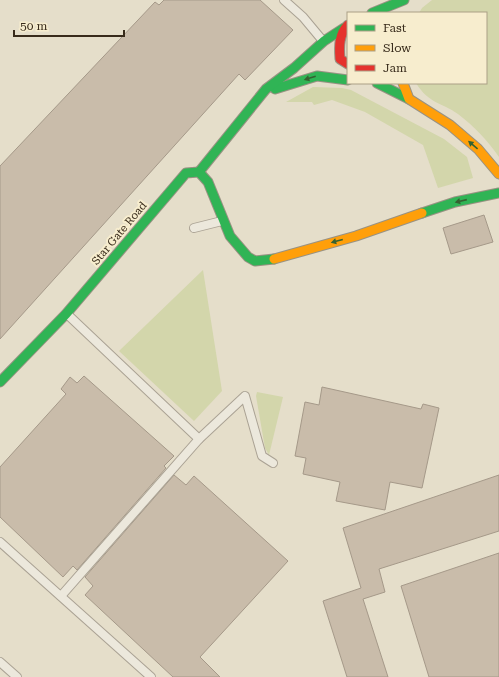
<svg xmlns="http://www.w3.org/2000/svg" width="499" height="677" font-family="'Roboto Serif',serif">
  <style>
    .green { fill: #d3d6ab }
    .building { fill: #c9bcaa; stroke: #a59989 }
    .lines { fill: none; stroke-linecap: round; stroke-linejoin: round }
    .lane-casing { stroke: #aaa294; stroke-width: 10 }
    .fast-casing { stroke: #999283; stroke-width: 11 }
    .slow-casing { stroke: #999283; stroke-width: 11 }
    .jam-casing { stroke: #999283; stroke-width: 11 }
    .lane { stroke: #ece8dc; stroke-width: 8 }
    .fast { stroke: #30b455; stroke-width: 9 }
    .slow { stroke: #ff9f0a; stroke-width: 9 }
    .jam { stroke: #e5322d; stroke-width: 9 }
    .oneway { fill: #356232 }
    .labels { text-anchor: middle; stroke-width: 4; stroke-linejoin: round; paint-order: stroke }
    .street-label { font-size: 11px; fill: #382b1b; stroke: #f7edce }
  </style>
  <rect width="100%" height="100%" fill="#e5deca"/>
  <g class="green">
    <path d="M432 0H499V157C488 141 474 126 458 114 441 102 429 104 416 83H486V13H419L422 8Z"/>
    <path d="M313 87 342 88 351 90 444 139 467 157 473 178 438 188 423 145 365 112 332 100 314 105 312 102H286Z"/>
    <path d="M203 270 222 391 194 421 119 351Z"/>
    <path d="M257 392 283 397 269 455 265 448 256 396Z"/>
  </g>
  <g class="building">
    <path d="M164 0H260L293 30 245 80 239 74 0 339V166L155 2 159 5Z"/>
    <path d="M484 215 493 242 451 254 443 228Z"/>
    <path d="M84 376 174 456 164 466 166 468 77 570 73 566 63 577 0 517V467L66 394 61 389 70 377 77 383Z"/>
    <path d="M322 387 421 409 423 404 439 408 422 488 390 482 385 510 336 501 340 482 303 474 306 458 295 456 305 402 319 405Z"/>
    <path d="M174 475 186 485 194 476 288 561 200 657 220 677H173L85 595 93 586 85 577Z"/>
    <path d="M499 475V531L379 569 385 592 363 599 388 677H347L323 601 361 588 343 528Z"/>
    <path d="M499 553V677H429L401 586Z"/>
  </g>
  <g class="lines">
    <g class="lane-casing">
      <g id="lane">
        <path d="M284 0 303 17 323 41"/>
        <path d="M194 228 222 221"/>
        <path d="M67 314 199 439 245 396 262 456 273 463"/>
        <path d="M0 542 151 677"/>
        <path d="M61 596 199 439"/>
        <path d="M0 662 17 677"/>
      </g>
    </g>
    <g class="fast-casing">
      <g id="fast">
        <path d="M372 13 404 0"/>
        <path d="M377 83 409 99"/>
        <path d="M275 89 317 76 348 80"/>
        <path d="M199 172 266 89 294 68 324 41 344 28"/>
        <path d="M422 213 455 202 499 193"/>
        <path d="M0 382 66 314 186 173 199 172 208 182 230 236 248 257 255 261 274 259"/>
      </g>
    </g>
    <g class="slow-casing">
      <g id="slow">
        <path d="M403 83 409 99 450 125 478 149 499 174"/>
        <path d="M274 259 356 236 422 213"/>
      </g>
    </g>
    <g class="jam-casing">
      <path id="jam" d="M348 25C339 34 339 46 340 59L348 64"/>
    </g>
    <use href="#lane" class="lane"/>
    <use href="#fast" class="fast"/>
    <use href="#slow" class="slow"/>
    <use href="#jam" class="jam"/>
  </g>
  <defs><path id="oneway-solid" d="M-6-.8H1V-3.2L6.5 0L1 3.2V.8H-6Z"/></defs>
  <g class="oneway">
    <use href="#oneway-solid" transform="translate(310 78) rotate(163)"/>
    <use href="#oneway-solid" transform="translate(473 145) rotate(-140)"/>
    <use href="#oneway-solid" transform="translate(461 201) rotate(167)"/>
    <use href="#oneway-solid" transform="translate(337 241) rotate(165)"/>
  </g>
  <g class="labels">
    <g class="street-label">
      <text transform="translate(119 233) rotate(-50)" y="4">Star Gate Road</text>
    </g>
  </g>
  <rect x="347" y="12" width="140" height="72" fill="#f7edce" stroke="#ab9f86"/>
  <rect x="355" y="25" width="20" height="6" fill="#30b455" stroke="#ab9f86"/>
  <text x="383" y="32" font-size="12" fill="#382b1b">Fast</text>
  <rect x="355" y="45" width="20" height="6" fill="#ff9f0a" stroke="#ab9f86"/>
  <text x="383" y="52" font-size="12" fill="#382b1b">Slow</text>
  <rect x="355" y="65" width="20" height="6" fill="#e5322d" stroke="#ab9f86"/>
  <text x="383" y="72" font-size="12" fill="#382b1b">Jam</text>
  <path d="M14 30v6h110v-6" fill="none" stroke="#382b1b" stroke-width="2"/>
  <text x="20" y="30" font-size="12" fill="#382b1b" stroke="#f7edce" stroke-width="3" paint-order="stroke">50 m</text>
</svg>
